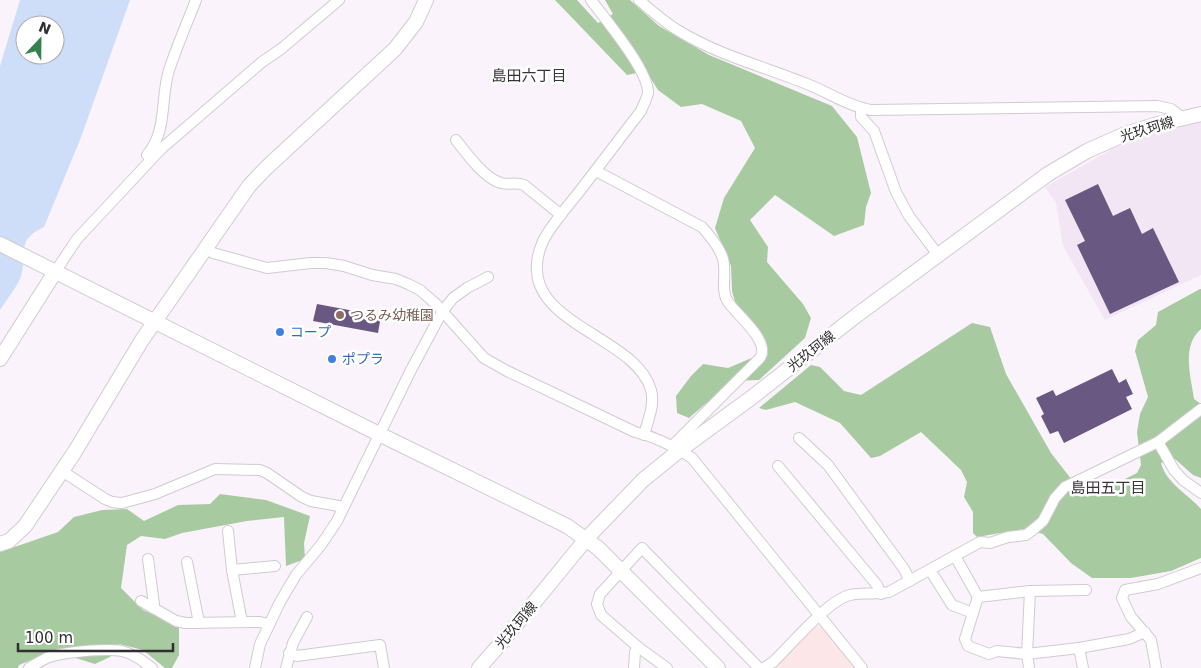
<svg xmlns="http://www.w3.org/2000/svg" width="1201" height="668" font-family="'DejaVu Sans','Noto Sans JP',sans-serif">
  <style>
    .built { fill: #f3e6f4 }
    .education { fill: #fce6e8 }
    .forest { fill: #a8caa0 }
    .water { fill: #ceddf8; fill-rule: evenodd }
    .building { fill: #695882 }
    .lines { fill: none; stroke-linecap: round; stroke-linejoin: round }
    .street-casing { stroke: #d1cad1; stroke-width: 12 }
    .secondary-casing { stroke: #d1cad1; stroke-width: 16 }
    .street { stroke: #fff; stroke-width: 10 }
    .secondary { stroke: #fff; stroke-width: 14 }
    .education-dot { fill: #8d6e63; stroke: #fff; stroke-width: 2 }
    .shop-dot { fill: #3f7fe0; stroke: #fff; stroke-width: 2 }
    .labels { text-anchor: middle; stroke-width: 5; stroke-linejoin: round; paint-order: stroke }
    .street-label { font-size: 14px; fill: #302e31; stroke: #fff }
    .education-label { font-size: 14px; fill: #785e54; stroke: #fff; text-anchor: start }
    .shop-label { font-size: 14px; fill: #366cbe; stroke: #fff; text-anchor: start }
    .neighbourhood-label { font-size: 15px; fill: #383339; stroke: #fff }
  </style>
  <rect width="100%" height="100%" fill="#fbf3fc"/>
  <path class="built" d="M1201 121V275L1105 320 1063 246 1056 203 1045 187 1114 148 1143 137Z"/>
  <path class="education" d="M819 626 826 629 857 668H771L812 628Z"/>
  <g class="forest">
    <path d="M555 0H577L598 23 613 14 605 0H630L659 26 709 55 832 106 857 137 871 193 866 207 864 225 834 236 775 195 750 220 768 247 767 262 803 304 811 318 805 338 759 380 732 381 689 418 677 413 676 396 691 376 703 364 728 368 754 357 766 346 736 305 732 291 731 266 715 228 724 198 755 148 741 121 702 104 681 107 658 90 646 71 627 75Z"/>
    <path d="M1200 289H1201V329C1181 346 1191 377 1194 399L1201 404V478L1193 475 1175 459 1161 463C1166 483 1188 494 1201 509V558L1171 571 1131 578H1092L1071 563 1043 534 1024 529 977 537 973 533V512L964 497 967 482 961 470 921 432 880 456 871 458 840 423 795 402 766 410 759 408 811 365 820 367 844 391 861 395 972 323 990 327 1006 374 1051 453 1079 489 1095 494 1137 473 1141 465 1137 432 1140 414 1148 397 1135 351 1138 340 1156 325 1158 312Z"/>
    <path d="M220 494 266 500 310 516 304 543 305 559 286 566 284 517 247 521 182 533 165 539 141 536 127 545 121 588 143 610 179 626V655L172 668H165L143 650 119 644 110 657 95 664 53 651 19 665 18 668H0V552L58 532 74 517 102 510 127 509 144 521 178 505 210 504Z"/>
  </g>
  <path class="water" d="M20 0H130L80 140 44 227C15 240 28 253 21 276 17 288 6 300 0 310V66ZM25 25H55V55H25Z"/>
  <g class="building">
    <path d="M1098 184 1113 216 1130 208 1142 234 1153 228 1179 282 1110 314 1077 245 1085 241 1065 200Z"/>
    <path d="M317 304 381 316 378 333 313 321Z"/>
    <path d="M1112 369 1119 383 1126 379 1133 394 1126 397 1132 409 1064 443 1058 431 1050 434 1041 416 1044 414 1036 398 1053 390 1056 396Z"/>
  </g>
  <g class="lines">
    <g class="street-casing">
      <g id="street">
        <path d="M591 0C605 19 649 71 648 93 647 99 643 105 641 111 620 138 600 165 579 192 567 207 551 225 543 241 507 323 635 332 651 390 655 405 648 420 644 435"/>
        <path d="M639 0C652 11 664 22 679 31 718 55 765 67 807 84 828 92 848 106 871 110L1157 106 1171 109 1183 118"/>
        <path d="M861 109V117L874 131 896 192 909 216 938 255"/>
        <path d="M456 140C466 153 485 179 501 183 509 185 516 182 524 185L561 215"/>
        <path d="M147 155C168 130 160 99 169 70 177 46 187 23 196 0"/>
        <path d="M596 171 702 227C710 236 720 248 723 259 727 273 720 289 728 302 736 314 769 340 761 356 760 359 758 360 756 362L672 446"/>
        <path d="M206 248 213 253 267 268 311 263H326L344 266 372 275 396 279 408 284 420 290 436 304 484 358 507 371 635 432C656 437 674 446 692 458L862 668"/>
        <path d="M55 272 77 239 161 149 262 62 281 49 339 0"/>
        <path d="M799 438 828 465 904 569 910 581"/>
        <path d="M1158 442 1174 470 1183 480 1201 493"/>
        <path d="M778 466 877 585 881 594"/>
        <path d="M62 471 105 499 112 502 122 503 155 494 215 469 260 470 267 473 302 497 311 501 344 507"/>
        <path d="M228 531 232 570 242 622"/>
        <path d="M955 556 978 597 1030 591 1086 590"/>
        <path d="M148 559 154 604 153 608"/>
        <path d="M187 562 199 623"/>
        <path d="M232 570 275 566"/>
        <path d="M930 570 952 605 973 613"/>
        <path d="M978 597 965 639 968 646 989 654 997 651 1027 654 1079 648 1129 639 1145 632"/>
        <path d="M141 601 176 621 186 623 260 622 268 624"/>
        <path d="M1079 648 1083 668"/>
        <path d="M289 653 297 656 380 645 384 668"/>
        <path d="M29 668C36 664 42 660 49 657 64 652 107 648 122 651 134 654 143 661 152 668"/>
        <path d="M255 668 260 644 280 602 296 575 321 545 337 521 411 370 442 312 453 298 467 288 488 277"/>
        <path d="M286 668 293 643 307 617"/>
        <path d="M634 668 635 652 638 647"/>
        <path d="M667 668 638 647 601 615 597 604 600 594 642 548 759 668"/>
        <path d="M764 668 773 662C790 646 828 600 850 595 862 592 876 595 889 592L980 542 990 543 1008 537 1026 535 1035 528 1043 521 1055 498 1065 487 1158 442 1201 409"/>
        <path d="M1029 668 1027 654 1030 591"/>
        <path d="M1156 668 1151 640 1131 617 1122 598 1125 590 1158 584 1201 568"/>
      </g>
    </g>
    <g class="secondary-casing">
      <g id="secondary">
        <path d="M0 244 379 434 567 526 598 548 718 668"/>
        <path d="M0 359 55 272"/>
        <path d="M0 544 9 541 25 526 74 453 142 340 249 186 266 168 395 49 416 22 426 0"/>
        <path d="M479 668 501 643 587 538 643 480 680 450 751 398 857 315 1048 174 1087 151 1123 135 1154 125 1201 114"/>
      </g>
    </g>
    <use href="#street" class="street"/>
    <use href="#secondary" class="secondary"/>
  </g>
  <circle class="education-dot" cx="340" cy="315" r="5"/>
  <g class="shop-dot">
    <circle cx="280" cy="332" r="5"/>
    <circle cx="332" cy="359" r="5"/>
  </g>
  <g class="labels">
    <g class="street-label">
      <text transform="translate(1147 129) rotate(-17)" y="5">光玖珂線</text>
      <text transform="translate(811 351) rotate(-38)" y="5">光玖珂線</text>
      <text transform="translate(516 625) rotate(-50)" y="5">光玖珂線</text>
    </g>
    <g class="education-label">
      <text x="350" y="320">つるみ幼稚園</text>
    </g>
    <g class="shop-label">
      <text x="290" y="337">コープ</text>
      <text x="342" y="364">ポプラ</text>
    </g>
    <g class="neighbourhood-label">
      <text x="529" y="81">島田六丁目</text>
      <text x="1108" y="493">島田五丁目</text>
    </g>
  </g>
  <g transform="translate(40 40) rotate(22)"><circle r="24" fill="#ffffff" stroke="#acabad"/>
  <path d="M0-4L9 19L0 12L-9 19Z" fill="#36804e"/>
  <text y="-8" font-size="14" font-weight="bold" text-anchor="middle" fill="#302e31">N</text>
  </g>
  <path d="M18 643v8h155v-8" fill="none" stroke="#302e31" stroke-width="2.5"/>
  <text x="25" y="643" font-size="15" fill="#302e31" stroke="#ffffff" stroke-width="4" paint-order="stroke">100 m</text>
</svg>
